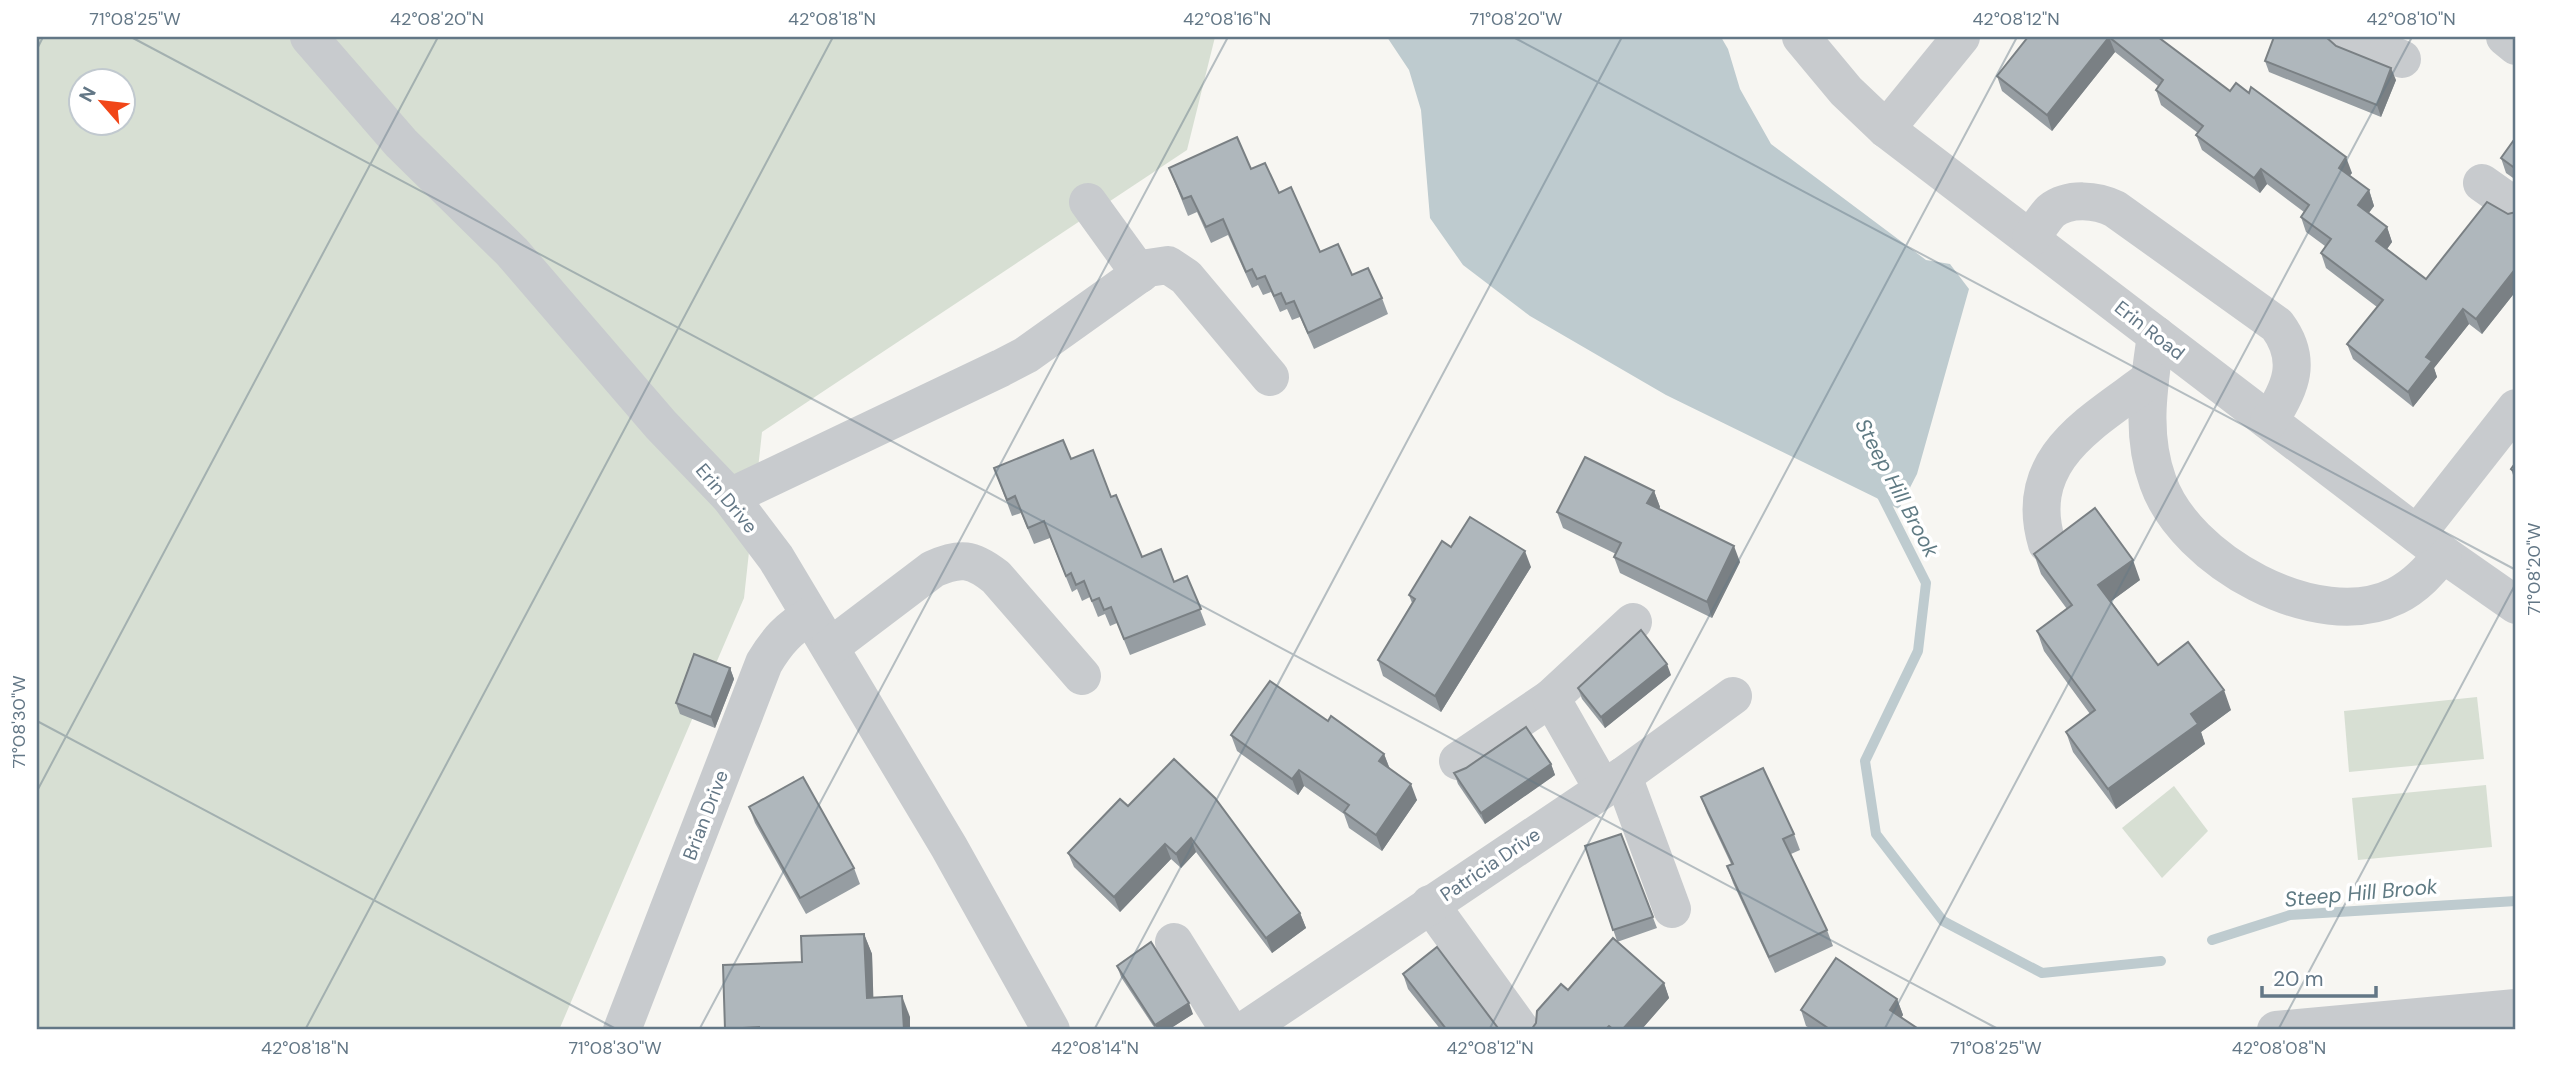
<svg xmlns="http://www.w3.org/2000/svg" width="2553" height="1067" font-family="'DM Sans',sans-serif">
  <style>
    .green { fill: #d7dfd3; fill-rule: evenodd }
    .water { fill: #becbcf }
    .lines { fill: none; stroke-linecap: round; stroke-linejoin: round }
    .stream { stroke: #becbcf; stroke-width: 10 }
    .minor { stroke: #c8cbce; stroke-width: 38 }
    .wall { fill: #969da2 }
    .shaded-wall { fill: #7a8084 }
    .building { fill: #afb7bc; stroke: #7a8084; stroke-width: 2 }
    .ticks { fill: none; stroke: #637786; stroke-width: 2; stroke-opacity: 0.45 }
    .labels { text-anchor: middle; stroke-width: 7; stroke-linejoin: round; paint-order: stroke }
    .street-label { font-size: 19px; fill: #637786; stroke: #fff }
    .water-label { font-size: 21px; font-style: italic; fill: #5f7a83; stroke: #fff }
    .neatline { fill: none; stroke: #637786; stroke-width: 2.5 }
    .ticks-label { font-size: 18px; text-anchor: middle; fill: #637786 }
  </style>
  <rect width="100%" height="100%" fill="#f7f6f2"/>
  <g class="green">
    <path d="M37 37H1215L1187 150 762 432 744 598 559 1030H37ZM80 80H122V122H80Z"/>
    <path d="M2477 697 2484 759 2349 772 2344 711Z"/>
    <path d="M2486 785 2492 847 2358 860 2352 798Z"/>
    <path d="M2174 786 2208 831 2162 878 2122 828Z"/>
  </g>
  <path class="water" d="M1387 37H1721L1728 49 1740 89 1771 144 1926 260 1950 264 1969 289 1917 474 1899 509 1666 395 1530 316 1463 265 1430 218 1421 110 1409 70Z"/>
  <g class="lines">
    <g class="stream">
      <path d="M1880 492 1926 583 1918 651 1865 761 1876 834 1943 921 2042 973 2161 961"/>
      <path d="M2212 940 2290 915 2516 901"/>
    </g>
    <g class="minor">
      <path d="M309 37 401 143 512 252 661 425 730 497 776 558 949 847 1051 1030"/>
      <path d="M1801 37 1846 91 1886 129 2443 554 2516 605"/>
      <path d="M2348 37 2402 59"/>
      <path d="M2505 37 2516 46"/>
      <path d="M1886 129 1961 37"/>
      <path d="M2482 183 2516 207"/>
      <path d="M1088 202 1140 274"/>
      <path d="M2031 238C2037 230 2044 218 2051 211 2069 197 2097 200 2115 209L2277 325C2303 360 2291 388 2269 421"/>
      <path d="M2156 335C2149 385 2140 433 2158 482 2185 560 2317 635 2396 596 2416 586 2429 571 2443 554"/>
      <path d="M730 497 1001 368 1026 355 1148 268 1168 265 1186 277 1270 377"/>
      <path d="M2417 534 2516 408"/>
      <path d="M2047 544C2021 458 2092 423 2150 379"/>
      <path d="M830 647 933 569C960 557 972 558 996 577L1082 676"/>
      <path d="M1458 761 1551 698"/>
      <path d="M1623 776 1672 909"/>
      <path d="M1603 789 1551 698 1633 622"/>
      <path d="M1430 904 1521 1030"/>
      <path d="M1174 942 1229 1030"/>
      <path d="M622 1030 764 663C777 641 789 628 810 616"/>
      <path d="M1245 1030 1623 776 1733 696"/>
      <path d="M2276 1030 2516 1008"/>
    </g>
  </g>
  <g class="wall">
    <path d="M2028 37H2158L2230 91 2352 173 2349 176 2369 190 2374 206 2369 213 2387 227 2392 242 2387 249 2426 279 2508 214 2516 212V291L2482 334 2469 324 2434 368 2437 377 2413 407 2353 359 2347 344 2377 307 2326 268 2321 253 2325 246 2306 232 2301 217 2304 212 2267 184 2260 193 2202 150 2196 135 2198 133 2161 105 2156 90 2158 86 2115 52 2052 131 2002 91 1997 76Z"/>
    <path d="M2336 46 2396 80 2381 117 2269 72 2265 61Z"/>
    <path d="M2516 137V180L2506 173 2501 158Z"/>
    <path d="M1169 168 1251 169 1279 193 1320 252 1382 298 1388 314 1314 349 1300 317 1292 320 1287 309 1280 312 1271 292 1263 295 1258 285 1252 288 1228 235 1211 243 1197 212 1188 216Z"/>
    <path d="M1071 459 1111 497 1142 557 1174 582 1187 576 1206 625 1130 655 1117 623 1110 626 1105 614 1098 617 1090 597 1082 601 1077 589 1072 592 1050 538 1034 544 1021 513 1012 516 994 468Z"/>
    <path d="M2516 462V484L2511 469Z"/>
    <path d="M1654 491 1660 507 1659 509 1740 562 1712 618 1620 573 1614 557 1616 554 1563 528 1557 512Z"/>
    <path d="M1451 547 1531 567 1441 712 1383 676 1378 660 1412 603 1409 595Z"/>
    <path d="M2034 554 2140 580 2111 601 2158 665 2231 710 2201 732 2205 744 2116 809 2073 752 2066 732 2090 714 2044 651 2037 631 2067 609 2041 574Z"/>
    <path d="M730 668 734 679 715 728 680 714 676 703Z"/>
    <path d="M1671 675 1605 728 1582 699 1578 688Z"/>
    <path d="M1328 721 1384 754 1390 769 1417 800 1382 851 1349 828 1344 814 1304 786 1298 795 1237 751 1231 735Z"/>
    <path d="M1174 759 1300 913 1306 928 1272 953 1196 852 1181 868 1171 859 1120 912 1074 867 1068 853 1128 806Z"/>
    <path d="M1551 764 1555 775 1485 824 1458 784 1454 773Z"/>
    <path d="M1701 797 1794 834 1800 850 1791 854 1827 930 1833 946 1775 973 1733 883 1727 866 1731 864 1707 813Z"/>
    <path d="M749 807 854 868 860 884 806 914 755 823Z"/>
    <path d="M1621 834 1657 928 1617 942 1664 983 1669 998 1641 1030H1531L1568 990 1617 941 1585 846Z"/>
    <path d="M864 934 872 954 873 997 910 1017V1030H726L725 1029 802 962Z"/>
    <path d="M1117 966 1193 1014 1168 1030H1156L1121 977Z"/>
    <path d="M1403 974 1498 1028 1500 1030H1441L1408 989Z"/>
    <path d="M1897 999 1903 1015 1901 1018 1920 1030H1813L1806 1026 1801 1010Z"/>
  </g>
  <g class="shaded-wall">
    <path d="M2109 37 2115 52 2052 131 2047 115Z"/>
    <path d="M2391 68 2396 80 2381 117 2377 105Z"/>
    <path d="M2346 157 2352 173 2344 183 2339 168Z"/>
    <path d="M2261 169 2267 184 2260 193 2254 178Z"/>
    <path d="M2369 190 2374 206 2363 220 2358 205Z"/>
    <path d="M2387 227 2392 242 2382 256 2376 241Z"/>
    <path d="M2516 268V291L2482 334 2476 319Z"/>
    <path d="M2463 309 2469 324 2434 368 2437 377 2413 407 2408 392 2426 357Z"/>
    <path d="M1654 491 1660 507 1653 519 1647 503Z"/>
    <path d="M1734 546 1740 562 1712 618 1707 602Z"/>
    <path d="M1525 551 1531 567 1441 712 1435 696Z"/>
    <path d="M2133 560 2140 580 2106 605 2098 585Z"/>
    <path d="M1667 664 1671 675 1605 728 1601 717Z"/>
    <path d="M730 668 734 679 715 728 711 717Z"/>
    <path d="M2224 690 2231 710 2201 732 2205 744 2116 809 2108 789 2191 714Z"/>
    <path d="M1384 754 1390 770 1379 761Z"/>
    <path d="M1551 764 1555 775 1485 824 1481 813Z"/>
    <path d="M1299 770 1304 786 1298 795 1292 779Z"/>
    <path d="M1411 784 1417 800 1382 851 1376 835Z"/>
    <path d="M1191 838 1196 852 1181 868 1176 854Z"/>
    <path d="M1165 844 1171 859 1120 912 1114 897Z"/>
    <path d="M1300 913 1306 928 1272 953 1266 938Z"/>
    <path d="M864 934 872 954 874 1018 867 998Z"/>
    <path d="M1664 983 1669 998 1641 1030H1622Z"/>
    <path d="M902 996 910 1017V1030H904Z"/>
    <path d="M1897 999 1903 1015 1895 1026 1890 1010Z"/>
    <path d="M1189 1003 1193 1014 1168 1030H1158L1155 1025Z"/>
  </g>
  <g class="building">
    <path d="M2028 37H2109L2047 115 1997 76Z"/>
    <path d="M2109 37H2158L2230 91 2236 83 2249 93 2251 87 2346 157 2339 168 2369 190 2358 205 2387 227 2376 241 2426 279 2487 202 2508 214 2516 212V268L2476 319 2463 309 2426 357 2432 361 2408 392 2347 344 2383 300 2321 253 2331 239 2301 217 2309 205 2261 169 2254 178 2196 135 2203 126 2156 90 2163 80Z"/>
    <path d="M2274 37H2326L2336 46 2391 68 2377 105 2265 61Z"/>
    <path d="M1237 137 1251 169 1265 163 1279 193 1291 187 1320 252 1338 244 1352 275 1368 268 1382 298 1308 333 1294 301 1286 304 1281 293 1274 296 1265 276 1257 279 1252 269 1246 272 1223 219 1206 227 1191 196 1183 199 1169 168Z"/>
    <path d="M2516 137V169L2501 158Z"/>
    <path d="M1063 440 1071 459 1093 450 1111 497 1116 495 1142 557 1161 549 1174 582 1187 576 1201 609 1124 639 1111 607 1104 610 1099 598 1092 601 1084 581 1076 585 1071 573 1066 576 1044 521 1028 528 1015 496 1007 500 994 468Z"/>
    <path d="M1585 457 1654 491 1647 503 1734 546 1707 602 1614 557 1621 543 1557 512Z"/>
    <path d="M2516 462V473L2511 469Z"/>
    <path d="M2095 508 2133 560 2098 585 2158 665 2188 642 2224 690 2191 714 2198 724 2108 789 2066 732 2095 710 2037 631 2072 605 2034 554Z"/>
    <path d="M1470 517 1525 551 1435 696 1378 660 1415 599 1409 595 1442 541 1451 547Z"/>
    <path d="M1641 630 1667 664 1601 717 1578 688Z"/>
    <path d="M694 654 730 668 711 717 676 703Z"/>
    <path d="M1270 681 1328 721 1331 716 1384 754 1379 761 1411 784 1376 835 1344 812 1349 805 1299 770 1292 779 1231 735Z"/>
    <path d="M1526 727 1551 764 1481 813 1454 773 1466 768Z"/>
    <path d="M1174 759 1215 798 1300 913 1266 938 1191 838 1176 854 1165 844 1114 897 1068 853 1120 799 1128 806Z"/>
    <path d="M1763 768 1794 834 1783 839 1827 930 1769 957 1727 866 1733 864 1701 797Z"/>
    <path d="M803 777 854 868 800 898 749 807Z"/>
    <path d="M1621 834 1653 917 1613 930 1585 846Z"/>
    <path d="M864 934 867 998 902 996 904 1030H759V1027L725 1029 723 965 802 962 801 936Z"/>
    <path d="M1613 938 1664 983 1622 1030H1614L1609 1026 1605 1030H1531L1536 1023 1537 1011 1561 984 1568 990Z"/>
    <path d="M1151 942 1189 1003 1155 1025 1117 966Z"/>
    <path d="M1437 947 1498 1028 1500 1030H1447L1403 974Z"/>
    <path d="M1836 958 1897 999 1890 1010 1920 1030H1831L1801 1010Z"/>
  </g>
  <path class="ticks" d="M131 37 2000 1030M1513 37 2516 570M37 49 43 37M37 721 618 1030M37 791 438 37M305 1030 833 37M699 1030 1228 37M1094 1030 1622 37M1489 1030 2017 37M1884 1030 2412 37M2278 1030 2516 583"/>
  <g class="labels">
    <g class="street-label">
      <text transform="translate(2150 330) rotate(38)" y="7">Erin Road</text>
      <text transform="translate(727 498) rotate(50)" y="7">Erin Drive</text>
      <text transform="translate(705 815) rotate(-69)" y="7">Brian Drive</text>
      <text transform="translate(1490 864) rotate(-34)" y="7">Patricia Drive</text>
    </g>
    <g class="water-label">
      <text transform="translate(1897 488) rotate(62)" y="7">Steep Hill Brook</text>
      <text transform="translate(2361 893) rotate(-5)" y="7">Steep Hill Brook</text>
    </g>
  </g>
  <rect width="2553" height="1067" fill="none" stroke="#ffffff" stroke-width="77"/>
  <g transform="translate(102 102) rotate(298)"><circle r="33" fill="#ffffff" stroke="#c1c9cf" stroke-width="2"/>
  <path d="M0-5L12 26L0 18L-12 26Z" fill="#f14618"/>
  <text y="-10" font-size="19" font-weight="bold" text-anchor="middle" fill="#637786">N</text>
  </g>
  <path d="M2262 986v10h114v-10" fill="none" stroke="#637786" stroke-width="3.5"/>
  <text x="2273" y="986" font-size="21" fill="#637786" stroke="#ffffff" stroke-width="5" paint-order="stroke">20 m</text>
  <rect x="38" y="38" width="2476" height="990" class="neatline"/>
  <g class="ticks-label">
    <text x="135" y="25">71°08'25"W</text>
    <text x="437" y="25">42°08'20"N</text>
    <text x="832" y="25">42°08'18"N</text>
    <text x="1227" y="25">42°08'16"N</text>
    <text x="1516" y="25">71°08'20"W</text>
    <text x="2016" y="25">42°08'12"N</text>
    <text x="2411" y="25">42°08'10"N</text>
    <text transform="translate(2534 569) rotate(-90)" y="6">71°08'20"W</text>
    <text transform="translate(19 722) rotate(-90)" y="6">71°08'30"W</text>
    <text x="305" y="1054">42°08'18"N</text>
    <text x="615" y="1054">71°08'30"W</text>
    <text x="1095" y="1054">42°08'14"N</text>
    <text x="1490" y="1054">42°08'12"N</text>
    <text x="1996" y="1054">71°08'25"W</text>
    <text x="2279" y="1054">42°08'08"N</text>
  </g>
</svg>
